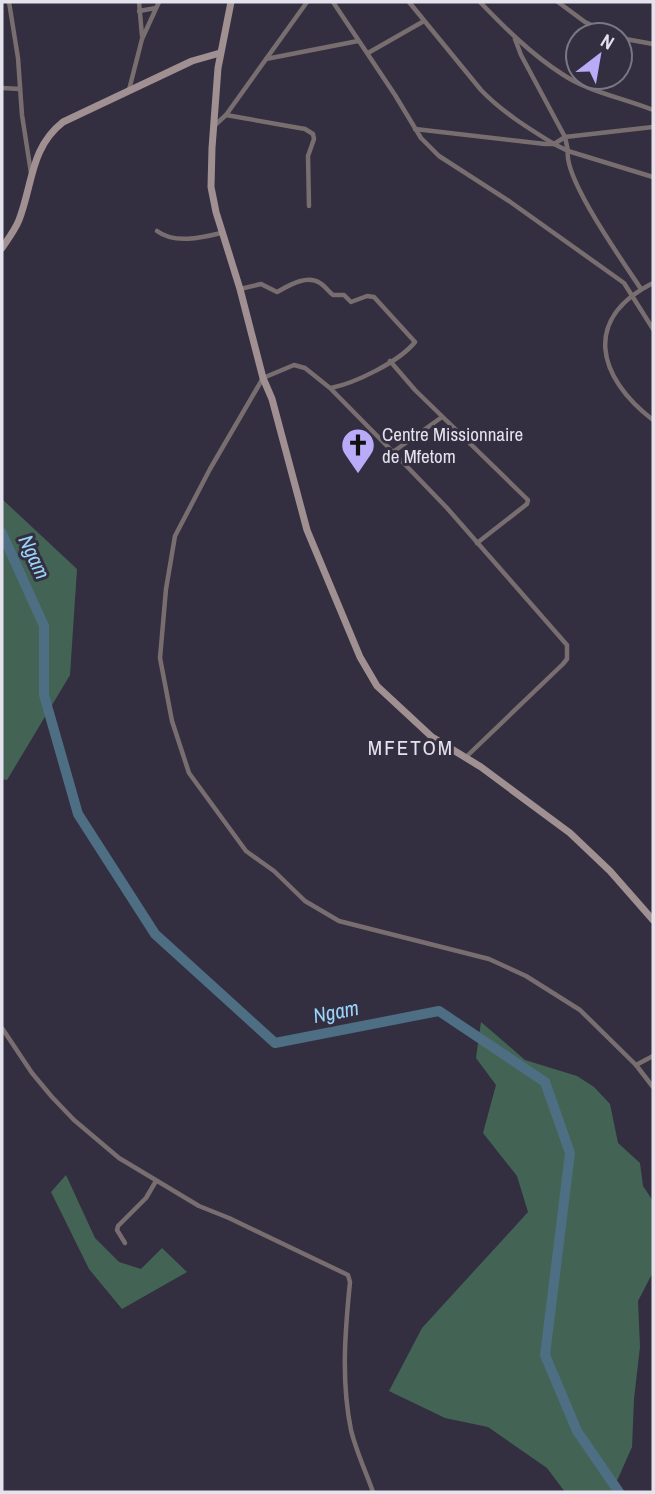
<svg xmlns="http://www.w3.org/2000/svg" width="655" height="1494" font-family="'Archivo Narrow',sans-serif">
  <style>
    .green { fill: #436454 }
    .lines { fill: none; stroke-linecap: round; stroke-linejoin: round }
    .river { stroke: #4d6e83; stroke-width: 10 }
    .street { stroke: #796e6f; stroke-width: 4.5 }
    .secondary { stroke: #a19091; stroke-width: 7 }
    .labels { text-anchor: middle; stroke-width: 6; stroke-linejoin: round; paint-order: stroke }
    .poi-label { font-size: 19px; fill: #e4e2ed; stroke: #332f40; text-anchor: start }
    .water-label { font-size: 21px; font-style: italic; fill: #99d4fa; stroke: #332f40 }
    .neighbourhood-label { font-size: 21px; letter-spacing: 2px; fill: #e4e2ed; stroke: #332f40 }
  </style>
  <rect width="100%" height="100%" fill="#332f40"/>
  <g class="green">
    <path d="M2 499 77 569 70 675 7 780 2 779Z"/>
    <path d="M481 1022 525 1060 577 1076 594 1087 610 1104 618 1143 640 1163 643 1186 653 1201V1272L638 1301 640 1347 634 1399 632 1447 612 1492H565L547 1468 488 1427 445 1418 389 1391 422 1328 528 1212 517 1176 483 1133 496 1085 476 1058Z"/>
    <path d="M66 1175 95 1238 119 1262 141 1269 162 1248 187 1272 122 1309 89 1269 51 1192Z"/>
  </g>
  <g class="lines">
    <path class="river" d="M2 533 44 626V695L78 814 155 934 275 1043 439 1011 545 1082 570 1153 545 1355 577 1431 619 1492"/>
    <g class="street">
      <path d="M9 2 18 58 22 115 31 173"/>
      <path d="M139 2 142 36"/>
      <path d="M333 2 395 95 421 138 439 156 509 201 624 283 653 329"/>
      <path d="M409 2 481 90C502 112 528 128 554 144L565 137 568 151 653 177"/>
      <path d="M480 2C505 28 531 54 562 74 589 92 623 98 653 110"/>
      <path d="M558 2 585 22 612 35"/>
      <path d="M139 11 156 8"/>
      <path d="M620 38 653 44"/>
      <path d="M515 39 521 55 565 137 653 127"/>
      <path d="M368 53 424 21"/>
      <path d="M266 59 358 41"/>
      <path d="M2 88 20 89"/>
      <path d="M129 90 142 39 159 2"/>
      <path d="M226 115 305 129 313 134 314 139 308 156 309 206"/>
      <path d="M214 126 226 115 307 2"/>
      <path d="M415 129 545 144H554L568 151C563 178 624 263 641 289"/>
      <path d="M157 231C174 244 201 238 221 233"/>
      <path d="M653 283C582 319 597 377 653 420"/>
      <path d="M240 289 261 284 277 292C288 286 307 274 320 283 325 286 329 292 333 295H344L351 302 367 296 374 297 415 342C399 362 355 383 331 388"/>
      <path d="M390 361 415 390 528 500 527 504 477 543"/>
      <path d="M393 452 442 417"/>
      <path d="M466 757 563 664 567 659V645L447 508 393 452 330 388 305 368 294 365 263 378 210 469 175 536 166 589 160 658 172 721 189 773 246 851 274 871 305 901 339 921 489 959 526 976 580 1010 636 1065 653 1087"/>
      <path d="M2 1028 32 1073 52 1097 74 1120 119 1158 199 1206 229 1218 348 1275 350 1282C345 1332 341 1381 351 1430 356 1451 366 1472 373 1492"/>
      <path d="M636 1065 653 1056"/>
      <path d="M125 1243 117 1230 118 1226 146 1198 156 1181"/>
    </g>
    <g class="secondary">
      <path d="M231 2 218 68 212 148 211 187 216 212 240 289 263 378 272 399 307 530 360 657 377 686 432 737 481 767 570 833 610 871 653 920"/>
      <path d="M2 248C8 239 15 230 19 220 33 184 30 148 63 122L192 61 220 53"/>
    </g>
  </g>
  <defs>
    <g id="church-pin" transform="scale(1.75)"><path d="M0 17L-7.5 6A9.5 9.5 0 1 1 7.5 6Z" fill="#b9abf7" stroke="#332f40"/><path d="M-1.2-6h2.4v3.5h3.3v2.4h-3.3V6h-2.4V-.1h-3.3v-2.4h3.3Z" fill="#111"/></g>
  </defs>
  <g fill-rule="evenodd">
    <use href="#church-pin" x="358" y="445"/>
  </g>
  <g class="labels">
    <g class="poi-label">
      <text x="382" y="441">Centre Missionnaire<tspan x="382" dy="22">de Mfetom</tspan></text>
    </g>
    <g class="water-label">
      <text transform="translate(34 557) rotate(65)" y="7">Ngam</text>
      <text transform="translate(336 1012) rotate(-11)" y="7">Ngam</text>
    </g>
    <g class="neighbourhood-label">
      <text x="411" y="755">MFETOM</text>
    </g>
  </g>
  <rect width="655" height="1494" fill="none" stroke="#e4e2ed" stroke-width="7"/>
  <g transform="translate(599 56) rotate(31)"><circle r="33" fill="#332f40" stroke="#7a7785" stroke-width="2"/>
  <path d="M0-5L12 26L0 18L-12 26Z" fill="#b9abf7"/>
  <text y="-10" font-size="19" font-weight="bold" text-anchor="middle" fill="#e4e2ed">N</text>
  </g>
</svg>
